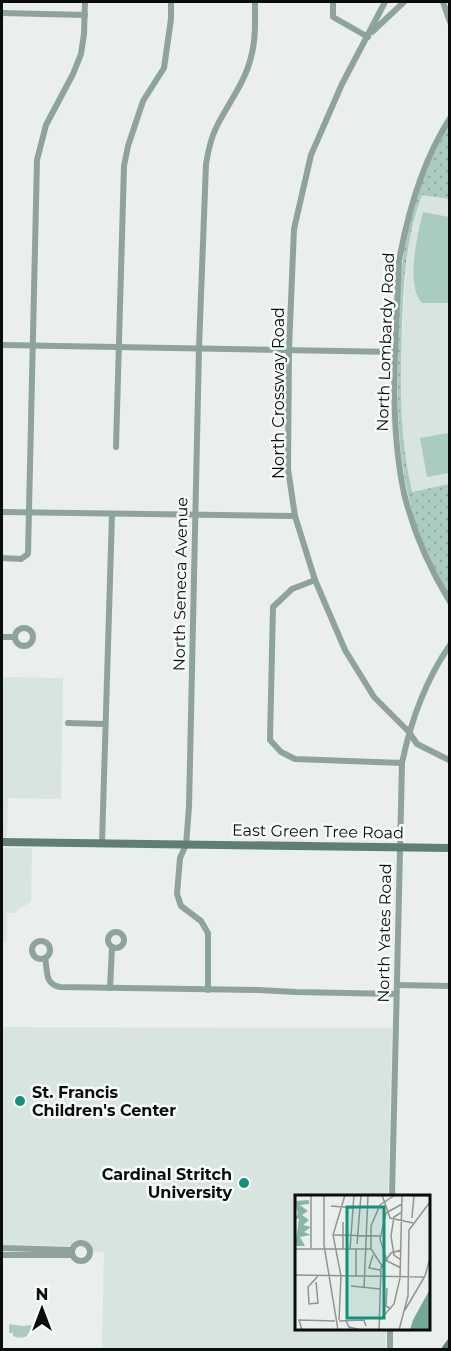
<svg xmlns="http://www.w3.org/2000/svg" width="451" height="1351" font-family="Montserrat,sans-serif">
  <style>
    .built { fill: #d7e4e0 }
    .grass { fill: #a9cbc1 }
    .park { fill: url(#park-dots) }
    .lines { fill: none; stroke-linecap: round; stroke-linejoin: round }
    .street { stroke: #8ea39c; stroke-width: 6 }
    .secondary { stroke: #5f7e75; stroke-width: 8 }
    .poi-dot { fill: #12927a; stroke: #f7fcfa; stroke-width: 2 }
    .labels { text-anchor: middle; stroke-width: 5; stroke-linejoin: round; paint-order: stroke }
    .street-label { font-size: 16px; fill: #0b0c0c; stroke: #f7fcfa }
    .poi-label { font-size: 16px; font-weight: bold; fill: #0b0c0c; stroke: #f7fcfa; text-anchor: start }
    .inset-road { fill: none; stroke: #919493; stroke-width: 1.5 }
    .view { fill: #12927a; fill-opacity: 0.15; stroke: #12927a; stroke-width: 3 }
    .inset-edge { fill: none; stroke: #0b0c0c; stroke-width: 3 }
  </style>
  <defs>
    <pattern id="park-dots" width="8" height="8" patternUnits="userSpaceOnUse" patternTransform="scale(1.5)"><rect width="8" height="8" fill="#a9cbc1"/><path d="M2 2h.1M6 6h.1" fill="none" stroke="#90ada5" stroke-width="1.8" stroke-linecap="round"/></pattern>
  </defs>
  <rect width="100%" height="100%" fill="#eaeeed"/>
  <g class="built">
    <path d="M422 195 449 199 450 484 411 492 401 431 399 399 401 357 407 249 412 223Z"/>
    <path d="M2 677 63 678 61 799 8 798 7 837H2Z"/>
    <path d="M2 848H32L31 901 14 913H7V942H2Z"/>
    <path d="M2 996 3 1027 392 1028 388 1196H296V1328L386 1329 385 1349H102L104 1252H93L91 1245 83 1240 67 1246 2 1245Z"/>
  </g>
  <g class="grass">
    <path d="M423 212 449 217V303H422C405 285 418 234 423 212Z"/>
    <path d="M449 433V473L427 477 420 438Z"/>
    <path d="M9 1324 23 1326 32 1325V1333L28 1334 27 1336C22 1338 18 1338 13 1336V1333H9Z"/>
  </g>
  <path class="park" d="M449 122V199L422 195C405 241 404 279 402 327 400 386 399 434 412 492L449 484V598C435 570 420 541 412 510 397 456 397 402 398 347 399 304 400 261 410 219 419 185 434 153 449 122Z"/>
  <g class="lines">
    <g class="street">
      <path d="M333 2V17L368 37"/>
      <path d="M385 2 342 84 311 155 294 229 289 349 288 469 295 516 315 580 345 650 374 697 409 732 417 744 449 760"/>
      <path d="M443 2 450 22"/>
      <path d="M2 13 85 15"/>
      <path d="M372 32 404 2"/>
      <path d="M450 118C423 160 408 211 399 261 396 338 388 417 404 493 413 531 430 569 450 602"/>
      <path d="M2 345 395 352"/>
      <path d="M116 447 124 166 128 146 143 101 164 68 171 19V2"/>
      <path d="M2 512 295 516"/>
      <path d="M2 558 21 559 28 554 37 160 46 125 73 74 81 54 84 34 85 2"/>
      <path d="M315 580 292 589 273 607 270 740 281 752 295 759 402 763"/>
      <circle cx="24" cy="637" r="9"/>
      <path d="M2 637H14"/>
      <path d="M68 723 104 724"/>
      <path d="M102 844 112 514"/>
      <circle cx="116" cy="940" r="8"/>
      <circle cx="41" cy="950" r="9"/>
      <path d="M45 958C48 971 44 984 60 987L258 990 296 992 396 994"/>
      <path d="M397 985 450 986"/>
      <path d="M110 988 112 947"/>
      <path d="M208 990V933L201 921 181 906 177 894 180 858 186 845 189 807 199 348 206 164C208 152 210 140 216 128 227 105 245 83 251 57 256 39 255 20 255 2"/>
      <path d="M392 1196 402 763C411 720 425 681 450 645"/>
      <circle cx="81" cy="1252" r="9"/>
      <path d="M2 1248 72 1250"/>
      <path d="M2 1255H72"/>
      <path d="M390 1350V1328"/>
    </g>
    <g class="secondary">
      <path d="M2 842 450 848"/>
      <path d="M445 1350 450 1343"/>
    </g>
  </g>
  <g class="poi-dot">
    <circle cx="20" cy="1101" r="6"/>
    <circle cx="244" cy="1183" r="6"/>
  </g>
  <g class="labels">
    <g class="street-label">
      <text transform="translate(385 342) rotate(-88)" y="6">North Lombardy Road</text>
      <text transform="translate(278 393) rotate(-90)" y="6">North Crossway Road</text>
      <text transform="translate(180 584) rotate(-89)" y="6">North Seneca Avenue</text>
      <text transform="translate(318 831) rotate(1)" y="6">East Green Tree Road</text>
      <text transform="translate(384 933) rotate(-89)" y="6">North Yates Road</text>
    </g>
    <g class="poi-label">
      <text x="32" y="1098">St. Francis<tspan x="32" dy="18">Children's Center</tspan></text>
      <text x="232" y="1180" text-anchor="end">Cardinal Stritch<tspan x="232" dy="18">University</tspan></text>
    </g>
  </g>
  <g transform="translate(295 1195)">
    <rect width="135" height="135" fill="#eaeeed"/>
    <path d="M14 5V9L5 10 13 16 7 20 14 25 8 30 16 32 9 37 16 40 5 42 10 51H0L4 24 0 23 3 19 0 6Z" fill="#85b7a9"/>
    <path d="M135 94V135H115L118 125Z" fill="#75a698"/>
    <path class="inset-road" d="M29 0V50L43 135M87 0 95 23 118 28M106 0 135 1M36 11 59 13M117 23 119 0M48 27V54M39 40 85 41M62 49 66 0M16 53V0M0 54H42M42 54H76M55 54 59 0M78 60 74 73 85 75M106 65 99 60 96 41 99 22 107 17M106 73 92 66 85 44 91 18 107 9M89 74 76 54V31L85 10 100 0M0 80 130 82M61 81V54M21 87 23 108 14 109 13 92 23 81M56 91 85 94M69 93 73 0M92 93 91 111 96 114M110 115 130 81 135 63M44 125 46 81 38 40 50 0M44 126 69 125 71 131M51 126 54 132 66 135M84 126 99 109 105 83 107 0M7 135 4 125 40 126M84 135 86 72 96 58 106 55M104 135 113 101 114 35 135 7"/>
    <path class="view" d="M52 12H89V123H52Z"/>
    <rect width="135" height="135" class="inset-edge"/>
  </g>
  <rect width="451" height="1351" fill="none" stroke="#0b0c0c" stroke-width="6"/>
  <g transform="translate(42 1309)" stroke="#f7fcfa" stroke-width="4.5" paint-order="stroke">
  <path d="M0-4.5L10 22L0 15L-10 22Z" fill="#0b0c0c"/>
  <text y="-9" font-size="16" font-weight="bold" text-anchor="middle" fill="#0b0c0c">N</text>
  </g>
</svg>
